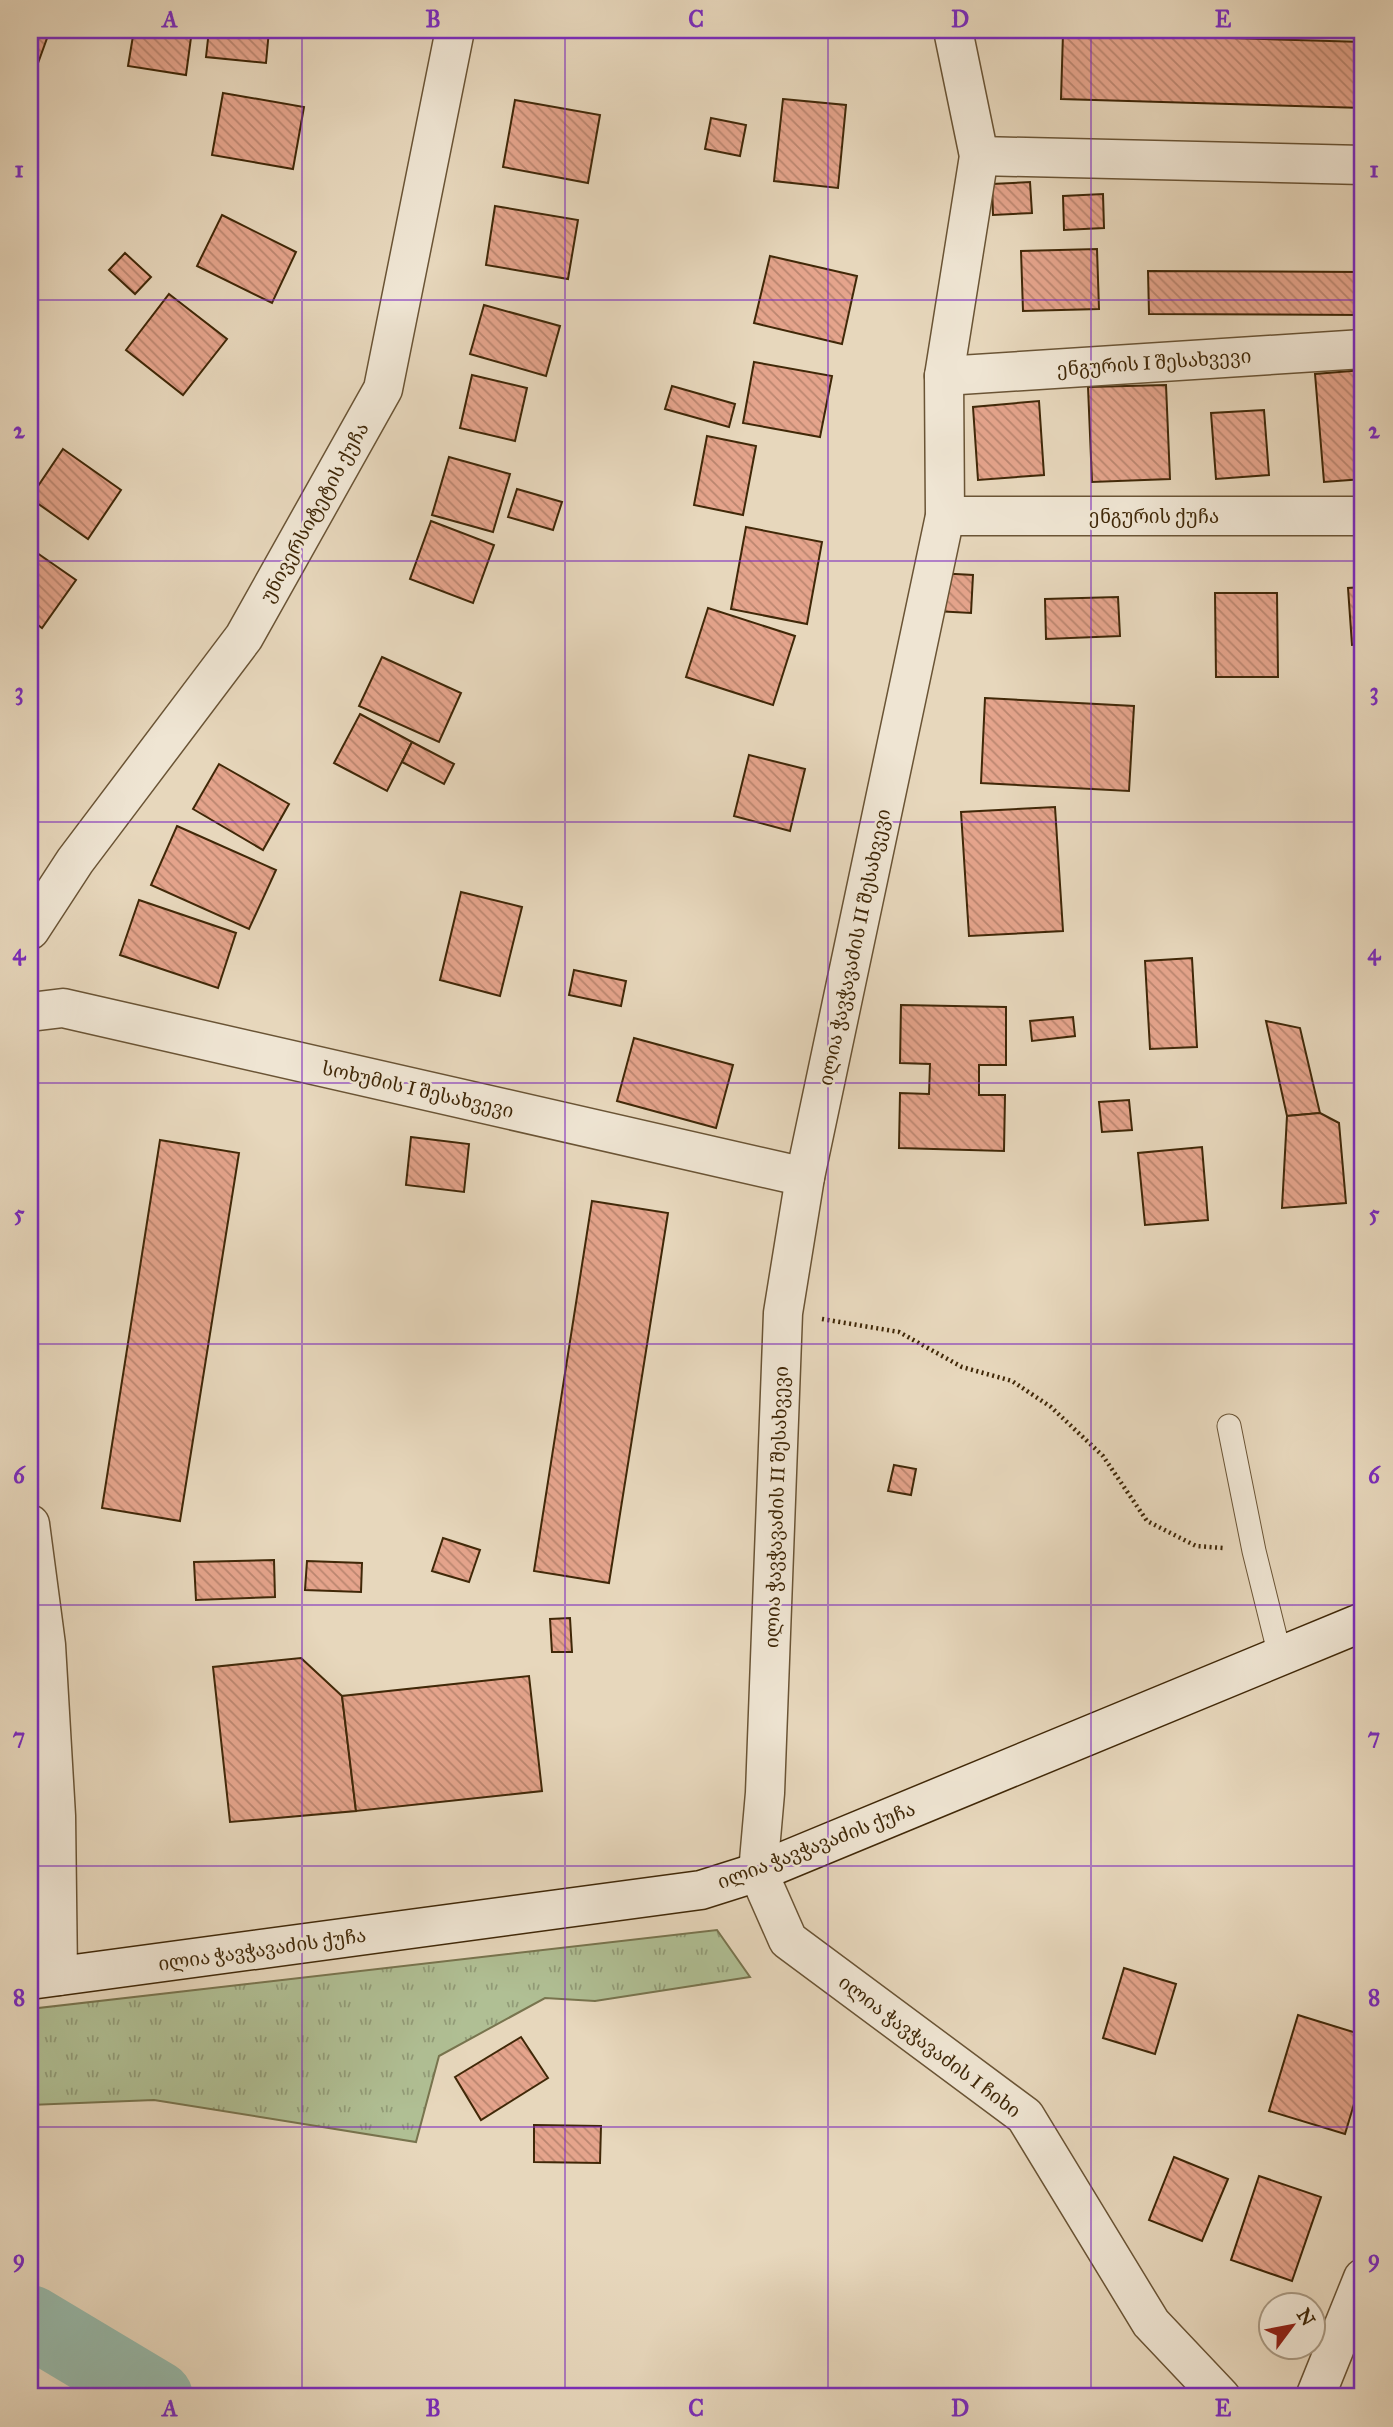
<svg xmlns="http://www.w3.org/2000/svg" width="1393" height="2427" font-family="'IM FELL Great Primer','Noto Serif Georgian',serif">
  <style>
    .park { fill: url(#park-tufts); stroke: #78744e; stroke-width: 2 }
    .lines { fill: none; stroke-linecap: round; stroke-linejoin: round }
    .river { stroke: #98baab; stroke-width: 72 }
    .building { fill: url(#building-back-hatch); stroke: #402808; stroke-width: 2 }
    .lane-casing { stroke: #6a5435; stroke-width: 25 }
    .street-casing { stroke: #6a5435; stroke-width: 41 }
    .secondary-casing { stroke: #402808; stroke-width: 41 }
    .path { stroke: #402808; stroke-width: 4.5; stroke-dasharray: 2 3.5; stroke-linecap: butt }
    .lane { stroke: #efe5d3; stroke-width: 23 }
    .street { stroke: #efe5d3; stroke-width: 38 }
    .secondary { stroke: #efe5d3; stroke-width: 38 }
    .grid { fill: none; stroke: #7b2cbf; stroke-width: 2; stroke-opacity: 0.55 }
    .labels { text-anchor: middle; stroke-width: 5; stroke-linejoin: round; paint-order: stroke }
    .street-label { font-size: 19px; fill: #402808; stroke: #efe5d3 }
    .neatline { fill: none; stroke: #7b2cbf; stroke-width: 2.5 }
    .grid-label { font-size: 23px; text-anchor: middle; font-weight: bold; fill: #7b2cbf }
  </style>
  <defs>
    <pattern id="park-tufts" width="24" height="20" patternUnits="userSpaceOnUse" patternTransform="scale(1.75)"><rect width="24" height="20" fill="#b0bf94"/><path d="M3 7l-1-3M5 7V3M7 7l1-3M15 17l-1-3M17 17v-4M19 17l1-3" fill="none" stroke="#919b77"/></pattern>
    <pattern id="building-back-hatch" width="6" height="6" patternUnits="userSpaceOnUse" patternTransform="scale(1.75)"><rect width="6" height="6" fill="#e5a48c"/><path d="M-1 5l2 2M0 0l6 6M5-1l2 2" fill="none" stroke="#bb8670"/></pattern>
  </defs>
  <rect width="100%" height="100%" fill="#e7d7bc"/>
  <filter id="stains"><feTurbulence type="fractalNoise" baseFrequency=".00286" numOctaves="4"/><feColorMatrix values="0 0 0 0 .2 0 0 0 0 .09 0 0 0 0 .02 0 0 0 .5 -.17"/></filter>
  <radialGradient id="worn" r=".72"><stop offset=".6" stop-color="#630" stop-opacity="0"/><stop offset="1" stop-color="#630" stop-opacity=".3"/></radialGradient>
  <path class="park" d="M717 1930 750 1977 595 2001 545 1998 439 2056 416 2142 154 2100 30 2105V2009Z"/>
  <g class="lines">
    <path class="river" d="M30 2321 157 2397"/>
  </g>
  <g class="building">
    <path d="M30 30H50L34 74 30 73Z"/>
    <path d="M134 30H192L186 75 128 66Z"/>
    <path d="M209 30H269L266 63 206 57Z"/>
    <path d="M1063 33 1363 42V108L1061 99Z"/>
    <path d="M223 93 304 107 293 169 212 155Z"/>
    <path d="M783 99 846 105 838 188 774 181Z"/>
    <path d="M515 100 600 115 588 183 503 167Z"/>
    <path d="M711 118 746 125 740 156 705 149Z"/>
    <path d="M1030 182 1032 213 993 215 992 184Z"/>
    <path d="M1103 194 1104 228 1064 230 1063 196Z"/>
    <path d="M495 206 578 220 568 279 486 265Z"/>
    <path d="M222 215 296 252 272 303 197 266Z"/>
    <path d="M1097 249 1099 309 1023 311 1021 251Z"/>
    <path d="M125 253 151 277 135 294 109 270Z"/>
    <path d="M770 256 857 276 842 344 754 323Z"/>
    <path d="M1148 271 1363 272V315L1149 314Z"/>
    <path d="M169 294 227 339 183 395 126 350Z"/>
    <path d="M484 305 560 326 546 376 470 354Z"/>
    <path d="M754 362 832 376 820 437 743 423Z"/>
    <path d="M1363 370V479L1324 482 1315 374Z"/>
    <path d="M472 375 527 388 515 441 460 428Z"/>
    <path d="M1166 385 1170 479 1092 482 1088 387Z"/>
    <path d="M672 386 735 404 729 427 665 409Z"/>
    <path d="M1039 401 1044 475 978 480 973 407Z"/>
    <path d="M1264 410 1269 475 1216 479 1211 413Z"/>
    <path d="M707 436 756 446 743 515 694 505Z"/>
    <path d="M63 449 121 490 88 539 30 498Z"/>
    <path d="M449 457 510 474 493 532 432 515Z"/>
    <path d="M517 489 562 502 553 530 508 517Z"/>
    <path d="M431 521 494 545 473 603 410 579Z"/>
    <path d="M746 527 822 542 807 624 731 609Z"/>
    <path d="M30 548 76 580 42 628 30 619Z"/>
    <path d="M937 573 973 575 971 613 935 611Z"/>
    <path d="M1363 587V644L1352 645 1348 588Z"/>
    <path d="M1215 593H1277L1278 677H1216Z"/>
    <path d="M1118 597 1120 636 1046 639 1045 599Z"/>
    <path d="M708 608 795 636 773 705 686 677Z"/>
    <path d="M382 657 461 693 439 742 359 706Z"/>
    <path d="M985 698 1134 706 1129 791 981 783Z"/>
    <path d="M360 714 412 742 387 791 334 763Z"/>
    <path d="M412 742 454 764 444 784 402 762Z"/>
    <path d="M749 755 805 769 790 831 734 816Z"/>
    <path d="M219 764 289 804 263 850 193 809Z"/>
    <path d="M1055 807 1063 931 969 936 961 812Z"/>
    <path d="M177 826 276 870 249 929 151 885Z"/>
    <path d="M461 892 522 907 500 996 440 980Z"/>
    <path d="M139 900 236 933 218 988 120 955Z"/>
    <path d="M1192 958 1197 1047 1150 1049 1145 961Z"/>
    <path d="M574 970 626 981 621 1006 569 995Z"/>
    <path d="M901 1005 1006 1007V1065H979V1095H1005L1004 1151 899 1148 900 1093 929 1094 930 1064 900 1063Z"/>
    <path d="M1073 1017 1075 1036 1032 1041 1030 1021Z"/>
    <path d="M1266 1021 1300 1028 1320 1113 1287 1116Z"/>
    <path d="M634 1038 733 1065 716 1128 617 1101Z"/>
    <path d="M1129 1100 1132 1130 1102 1132 1099 1102Z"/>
    <path d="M1320 1113 1339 1123 1346 1203 1282 1208 1287 1116Z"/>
    <path d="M411 1137 469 1144 464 1192 406 1185Z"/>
    <path d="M160 1140 239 1153 180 1521 102 1508Z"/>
    <path d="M1202 1147 1208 1220 1145 1225 1138 1153Z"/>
    <path d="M592 1201 668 1213 609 1583 534 1571Z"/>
    <path d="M894 1465 916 1469 911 1495 888 1491Z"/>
    <path d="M443 1538 480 1550 469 1582 432 1571Z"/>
    <path d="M274 1560 275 1597 196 1600 194 1562Z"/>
    <path d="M307 1561 362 1563 361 1592 305 1590Z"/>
    <path d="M570 1618 572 1652H552L550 1619Z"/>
    <path d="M301 1658 342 1696 356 1811 230 1822 213 1667Z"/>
    <path d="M529 1676 542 1791 356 1811 342 1696Z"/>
    <path d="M1124 1968 1176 1984 1155 2054 1103 2038Z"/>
    <path d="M1298 2015 1363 2035V2074L1345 2134 1269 2111Z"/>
    <path d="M521 2037 548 2078 481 2120 455 2077Z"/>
    <path d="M534 2125 601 2126 600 2163 534 2162Z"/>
    <path d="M1174 2157 1228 2179 1202 2241 1149 2220Z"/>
    <path d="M1259 2176 1321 2197 1292 2281 1231 2260Z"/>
  </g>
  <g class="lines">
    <g class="lane-casing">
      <path id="lane" d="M1229 1426 1254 1551 1280 1656"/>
    </g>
    <g class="street-casing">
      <g id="street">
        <path d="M953 30 979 156 944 376 945 516 805 1177 783 1313 765 1793 758 1872 788 1940 1025 2116 1151 2323 1221 2397"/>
        <path d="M979 156 1363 165"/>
        <path d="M944 376 1363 349"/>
        <path d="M945 516H1363"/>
        <path d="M30 930 75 861 244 637 383 389 455 30"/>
        <path d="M30 1012 63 1008 805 1177"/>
        <path d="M30 1524 46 1645 56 1816 58 1976"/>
        <path d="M1315 2397 1363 2278"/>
      </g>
    </g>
    <g class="secondary-casing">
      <path id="secondary" d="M30 1980 701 1890 758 1872 1363 1622"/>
    </g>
    <path class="path" d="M822 1319 899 1332 962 1367 1012 1381 1051 1407 1103 1456 1147 1521 1196 1546 1223 1548"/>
    <use href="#lane" class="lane"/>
    <use href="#street" class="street"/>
    <use href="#secondary" class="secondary"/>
  </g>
  <path class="grid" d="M302 30V2397M565 30V2397M828 30V2397M1091 30V2397M30 300H1363M30 561H1363M30 822H1363M30 1083H1363M30 1344H1363M30 1605H1363M30 1866H1363M30 2127H1363"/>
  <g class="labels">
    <g class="street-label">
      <text transform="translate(1154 362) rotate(-4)" y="7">ენგურის I შესახვევი</text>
      <text transform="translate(314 512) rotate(-61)" y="7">უნივერსიტეტის ქუჩა</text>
      <text x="1154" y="523">ენგურის ქუჩა</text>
      <text transform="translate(854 947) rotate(-78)" y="7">ილია ჭავჭავაძის II შესახვევი</text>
      <text transform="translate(418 1089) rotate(13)" y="7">სოხუმის I შესახვევი</text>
      <text transform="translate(776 1507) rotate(-88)" y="7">ილია ჭავჭავაძის II შესახვევი</text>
      <text transform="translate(816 1845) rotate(-21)" y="7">ილია ჭავჭავაძის ქუჩა</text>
      <text transform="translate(262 1949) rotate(-8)" y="7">ილია ჭავჭავაძის ქუჩა</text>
      <text transform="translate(930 2046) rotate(37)" y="7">ილია ჭავჭავაძის I ჩიხი</text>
    </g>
  </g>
  <rect width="1393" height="2427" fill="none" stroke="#e7d7bc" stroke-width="77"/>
  <g transform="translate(1292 2326) rotate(58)"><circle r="33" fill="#efe5d3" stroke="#a99982" stroke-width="2"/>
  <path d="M0-5L12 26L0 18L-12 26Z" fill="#8f2418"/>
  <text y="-10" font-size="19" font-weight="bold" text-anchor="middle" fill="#402808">N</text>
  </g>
  <rect x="38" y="38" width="1316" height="2350" class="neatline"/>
  <g class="grid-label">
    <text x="170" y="27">A</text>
    <text x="433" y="27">B</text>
    <text x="696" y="27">C</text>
    <text x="960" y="27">D</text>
    <text x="1223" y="27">E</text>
    <text x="19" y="177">1</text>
    <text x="1374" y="177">1</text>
    <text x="19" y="438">2</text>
    <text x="1374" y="438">2</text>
    <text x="19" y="699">3</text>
    <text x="1374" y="699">3</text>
    <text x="19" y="960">4</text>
    <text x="1374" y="960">4</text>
    <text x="19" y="1221">5</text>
    <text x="1374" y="1221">5</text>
    <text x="19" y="1483">6</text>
    <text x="1374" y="1483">6</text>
    <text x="19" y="1744">7</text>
    <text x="1374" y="1744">7</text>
    <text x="19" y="2005">8</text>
    <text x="1374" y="2005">8</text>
    <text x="19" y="2266">9</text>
    <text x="1374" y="2266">9</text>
    <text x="170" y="2416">A</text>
    <text x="433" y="2416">B</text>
    <text x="696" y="2416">C</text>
    <text x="960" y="2416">D</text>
    <text x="1223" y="2416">E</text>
  </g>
  <rect width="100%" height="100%" filter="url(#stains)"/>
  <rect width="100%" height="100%" fill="url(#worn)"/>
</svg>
